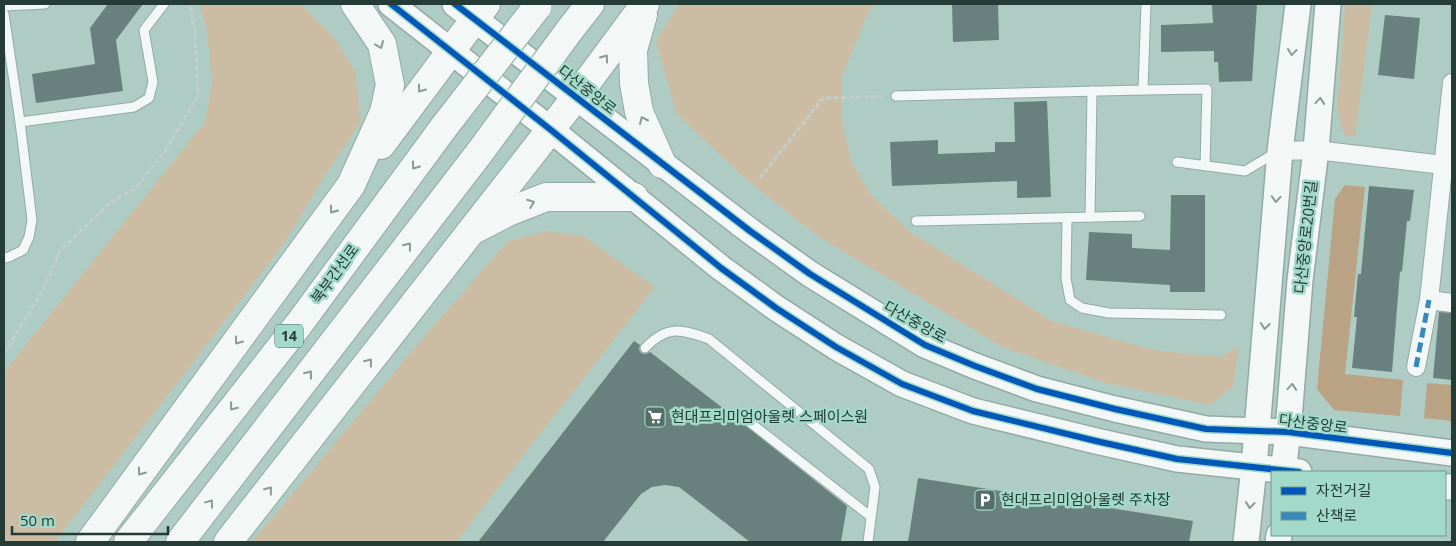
<svg xmlns="http://www.w3.org/2000/svg" width="1456" height="546" font-family="'Open Sans','Noto Sans KR',sans-serif">
  <style>
    .green { fill: #ccbca4 }
    .forest { fill: #baa284 }
    .building { fill: #68817e }
    .lines { fill: none; stroke-linecap: round; stroke-linejoin: round }
    .lane-casing { stroke: #93aaa4; stroke-width: 11 }
    .street-casing { stroke: #93aaa4; stroke-width: 20 }
    .secondary-casing { stroke: #93aaa4; stroke-width: 28 }
    .highway-casing { stroke: #93aaa4; stroke-width: 30 }
    .path { stroke: #c4cecb; stroke-width: 3; stroke-dasharray: 5 2.5; stroke-linecap: butt }
    .lane { stroke: #f3f7f6; stroke-width: 9 }
    .street { stroke: #f3f7f6; stroke-width: 18 }
    .secondary { stroke: #f3f7f6; stroke-width: 25 }
    .highway { stroke: #f3f7f6; stroke-width: 28 }
    .highway-bridge-casing { stroke: #93aaa4; stroke-width: 30; stroke-linecap: butt }
    .highway-bridge { stroke: #f3f7f6; stroke-width: 28 }
    .quiet { stroke: #3788bc; stroke-width: 5; stroke-dasharray: 10 5; stroke-linecap: butt }
    .cycleway-casing { stroke: #a2d9c9; stroke-width: 9 }
    .cycleway { stroke: #0057b8; stroke-width: 6 }
    .oneway { stroke: #8c9a96 }
    .labels { text-anchor: middle; stroke-width: 5; stroke-linejoin: round; paint-order: stroke }
    .shield { fill: #a2d9c9; stroke: #4a6b62; stroke-width: 1 }
    .shield-label { font-size: 14px; font-weight: bold; fill: #253c36 }
    .street-label { font-size: 15px; fill: #253c36; stroke: #a2d9c9 }
    .poi-label { font-size: 15px; fill: #253c36; stroke: #a2d9c9; text-anchor: start }
  </style>
  <rect width="100%" height="100%" fill="#afccc4"/>
  <g class="green">
    <path d="M199 4H301L335 38 355 71 361 122 326 174 283 245 55 542H4V372L205 122 212 83 207 30Z"/>
    <path d="M679 4H875L868 13 842 76V122L851 161 871 195 909 231 1052 321 1153 350 1221 357 1239 346 1233 386 1211 405 1106 383 1004 348 816 235 740 174 676 113 656 41Z"/>
    <path d="M1345 4H1372L1355 137 1344 135 1337 110Z"/>
    <path d="M546 231 583 236 655 287 456 542H252L429 331 508 241Z"/>
  </g>
  <g class="forest">
    <path d="M1345 185 1365 187 1345 374 1403 380 1400 416 1334 410 1317 389 1335 199Z"/>
    <path d="M1427 383 1452 385V421L1424 418Z"/>
  </g>
  <g class="building">
    <path d="M108 4H143L116 40 123 91 36 103 32 74 95 64 90 28Z"/>
    <path d="M952 4H998L999 40 953 42Z"/>
    <path d="M1212 4H1257L1252 81 1219 82 1218 62H1214V51L1161 52V25L1213 23Z"/>
    <path d="M1385 15 1420 18 1414 79 1378 75Z"/>
    <path d="M1047 101 1051 197 1017 198V181L892 186 890 142 938 140V154L995 152V142H1015L1014 102Z"/>
    <path d="M1369 186 1414 190 1410 221H1407L1402 272 1400 271 1392 372 1352 368 1357 317H1354L1358 274H1361Z"/>
    <path d="M1171 195H1205V292H1170V285L1086 280 1089 232 1132 234V248L1170 250Z"/>
    <path d="M1439 312 1452 313V380L1433 378Z"/>
    <path d="M634 341 640 345 639 349 641 353 646 354 650 352 737 419 847 506 841 542H750L679 487 665 485 652 487 641 494 603 542H478Z"/>
    <path d="M918 478 1193 521 1189 542H908Z"/>
  </g>
  <g class="lines">
    <g class="lane-casing">
      <g id="lane">
        <path d="M4 6 45 4"/>
        <path d="M4 14 20 122"/>
        <path d="M1143 90 1207 89 1205 166"/>
        <path d="M896 96 1143 90 1146 4"/>
        <path d="M1177 162 1245 171 1277 152"/>
        <path d="M1090 217 1092 91"/>
        <path d="M1067 218 1066 278 1070 300 1082 308 1109 313 1221 315"/>
        <path d="M916 221 1140 216"/>
        <path d="M4 258 9 257 23 250 29 237 32 220 20 122 134 107 149 98 153 82 144 30 164 4"/>
        <path d="M645 348C667 325 681 329 709 339L869 469 875 487 868 542"/>
        <path d="M743 417 870 516"/>
      </g>
    </g>
    <g class="street-casing">
      <g id="street">
        <path d="M1452 83 1429 300 1452 303"/>
        <path d="M1280 151 1316 150 1452 166"/>
        <path d="M1416 367 1429 300"/>
      </g>
    </g>
    <g class="secondary-casing">
      <g id="secondary">
        <path d="M391 4 551 130 721 268 776 308 836 347 902 384 973 411 1096 441 1177 459 1299 472"/>
        <path d="M455 4 750 231 810 274 925 345 975 366 1037 389 1115 409 1206 429 1288 432 1452 453"/>
        <path d="M1283 472 1288 432 1300 280 1316 150 1328 4"/>
        <path d="M1445 487H1452"/>
        <path d="M1246 542 1254 467 1280 151 1298 4"/>
        <path d="M1278 542 1279 535"/>
      </g>
    </g>
    <g class="highway-casing">
      <g id="highway">
        <path d="M643 15 633 50 634 83 639 112 662 164"/>
        <path d="M569 31 590 4"/>
        <path d="M381 145 486 4"/>
        <path d="M477 228 508 212 546 197H634"/>
        <path d="M90 542 351 185 384 112 390 85 382 44 355 4"/>
        <path d="M128 542 299 324 444 127"/>
        <path d="M180 542 480 152"/>
        <path d="M228 542 576 97 645 4"/>
      </g>
    </g>
    <g class="path">
      <path d="M760 178 823 98 883 96"/>
      <path d="M4 353 41 294 60 251 111 202 135 189 167 148 198 95 195 31 189 4"/>
    </g>
    <use href="#lane" class="lane"/>
    <use href="#street" class="street"/>
    <use href="#secondary" class="secondary"/>
    <use href="#highway" class="highway"/>
    <g class="highway-bridge-casing">
      <g id="highway-bridge">
        <path d="M444 127 537 7"/>
        <path d="M480 152 569 31"/>
      </g>
    </g>
    <use href="#highway-bridge" class="highway-bridge"/>
    <path class="quiet" d="M1416 367 1429 300"/>
    <g class="cycleway-casing">
      <g id="cycleway">
        <path d="M391 4 551 130 721 268 776 308 836 347 902 384 973 411 1096 441 1177 459 1299 472"/>
        <path d="M455 4 750 231 810 274 925 345 975 366 1037 389 1115 409 1206 429 1288 432 1452 453"/>
      </g>
    </g>
    <use href="#cycleway" class="cycleway"/>
  </g>
  <defs><path id="oneway-chevron" d="M-2-3.5L2.5 0L-2 3.5" fill="none" stroke-width="1.6" stroke-linecap="round" stroke-linejoin="round" transform="scale(1.25)"/></defs>
  <g class="oneway">
    <use href="#oneway-chevron" transform="translate(380 45) rotate(67)"/>
    <use href="#oneway-chevron" transform="translate(1292 52) rotate(97)"/>
    <use href="#oneway-chevron" transform="translate(605 58) rotate(-54)"/>
    <use href="#oneway-chevron" transform="translate(421 89) rotate(126)"/>
    <use href="#oneway-chevron" transform="translate(1320 101) rotate(-85)"/>
    <use href="#oneway-chevron" transform="translate(643 120) rotate(-114)"/>
    <use href="#oneway-chevron" transform="translate(415 166) rotate(126)"/>
    <use href="#oneway-chevron" transform="translate(1276 199) rotate(94)"/>
    <use href="#oneway-chevron" transform="translate(531 203) rotate(-21)"/>
    <use href="#oneway-chevron" transform="translate(333 210) rotate(126)"/>
    <use href="#oneway-chevron" transform="translate(408 246) rotate(-52)"/>
    <use href="#oneway-chevron" transform="translate(1265 326) rotate(96)"/>
    <use href="#oneway-chevron" transform="translate(238 341) rotate(126)"/>
    <use href="#oneway-chevron" transform="translate(369 362) rotate(-52)"/>
    <use href="#oneway-chevron" transform="translate(309 374) rotate(-52)"/>
    <use href="#oneway-chevron" transform="translate(1292 387) rotate(-85)"/>
    <use href="#oneway-chevron" transform="translate(233 407) rotate(128)"/>
    <use href="#oneway-chevron" transform="translate(141 472) rotate(126)"/>
    <use href="#oneway-chevron" transform="translate(269 490) rotate(-51)"/>
    <use href="#oneway-chevron" transform="translate(210 503) rotate(-53)"/>
    <use href="#oneway-chevron" transform="translate(1250 505) rotate(96)"/>
  </g>
  <defs>
    <g id="supermarket-square" transform="scale(1.125)"><rect x="-9" y="-9" width="18" height="18" rx="4" fill="#556e68" stroke="#a2d9c9"/><path d="M-6-5.5h2.5l.6 2H6L4.5 2H-2.5L-4.4-4H-6ZM-1.5 3.2a1.3 1.3 0 1 0 .1 0ZM3 3.2a1.3 1.3 0 1 0 .1 0Z" fill="#fff"/></g>
    <g id="parking-square" transform="scale(1.125)"><rect x="-9" y="-9" width="18" height="18" rx="4" fill="#556e68" stroke="#a2d9c9"/><path d="M-3.5-5.5H1a3.5 3.5 0 0 1 0 7H-1V5.5H-3.5ZM-1-3.4V-.6H.8a1.4 1.4 0 0 0 0-2.8Z" fill="#fff"/></g>
  </defs>
  <g fill-rule="evenodd">
    <use href="#supermarket-square" x="655" y="417"/>
    <use href="#parking-square" x="985" y="500"/>
  </g>
  <g class="labels">
    <rect class="shield" x="275" y="324.5" width="28" height="23" rx="4"/>
    <g class="shield-label">
      <text x="289" y="341">14</text>
    </g>
    <g class="street-label">
      <text transform="translate(587 90) rotate(38)" y="5">다산중앙로</text>
      <text transform="translate(1306 237) rotate(-84)" y="5">다산중앙로20번길</text>
      <text transform="translate(335 274) rotate(-54)" y="5">북부간선로</text>
      <text transform="translate(915 322) rotate(29)" y="5">다산중앙로</text>
      <text transform="translate(1313 424) rotate(7)" y="5">다산중앙로</text>
    </g>
    <g class="poi-label">
      <text x="671" y="422">현대프리미엄아울렛 스페이스원</text>
      <text x="1001" y="505">현대프리미엄아울렛 주차장</text>
    </g>
  </g>
  <rect width="1456" height="546" fill="none" stroke="#253c36" stroke-width="10"/>
  <rect x="1271" y="471" width="175" height="65" fill="#a2d9c9" stroke="#709a8e"/>
  <rect x="1281" y="487" width="25" height="8" fill="#0057b8" stroke="#709a8e"/>
  <text x="1316" y="496" font-size="15" fill="#253c36">자전거길</text>
  <rect x="1281" y="512" width="25" height="8" fill="#3788bc" stroke="#709a8e"/>
  <text x="1316" y="521" font-size="15" fill="#253c36">산책로</text>
  <path d="M12 526v8h156v-8" fill="none" stroke="#253c36" stroke-width="2.5"/>
  <text x="20" y="526" font-size="15" fill="#253c36" stroke="#a2d9c9" stroke-width="4" paint-order="stroke">50 m</text>
</svg>
